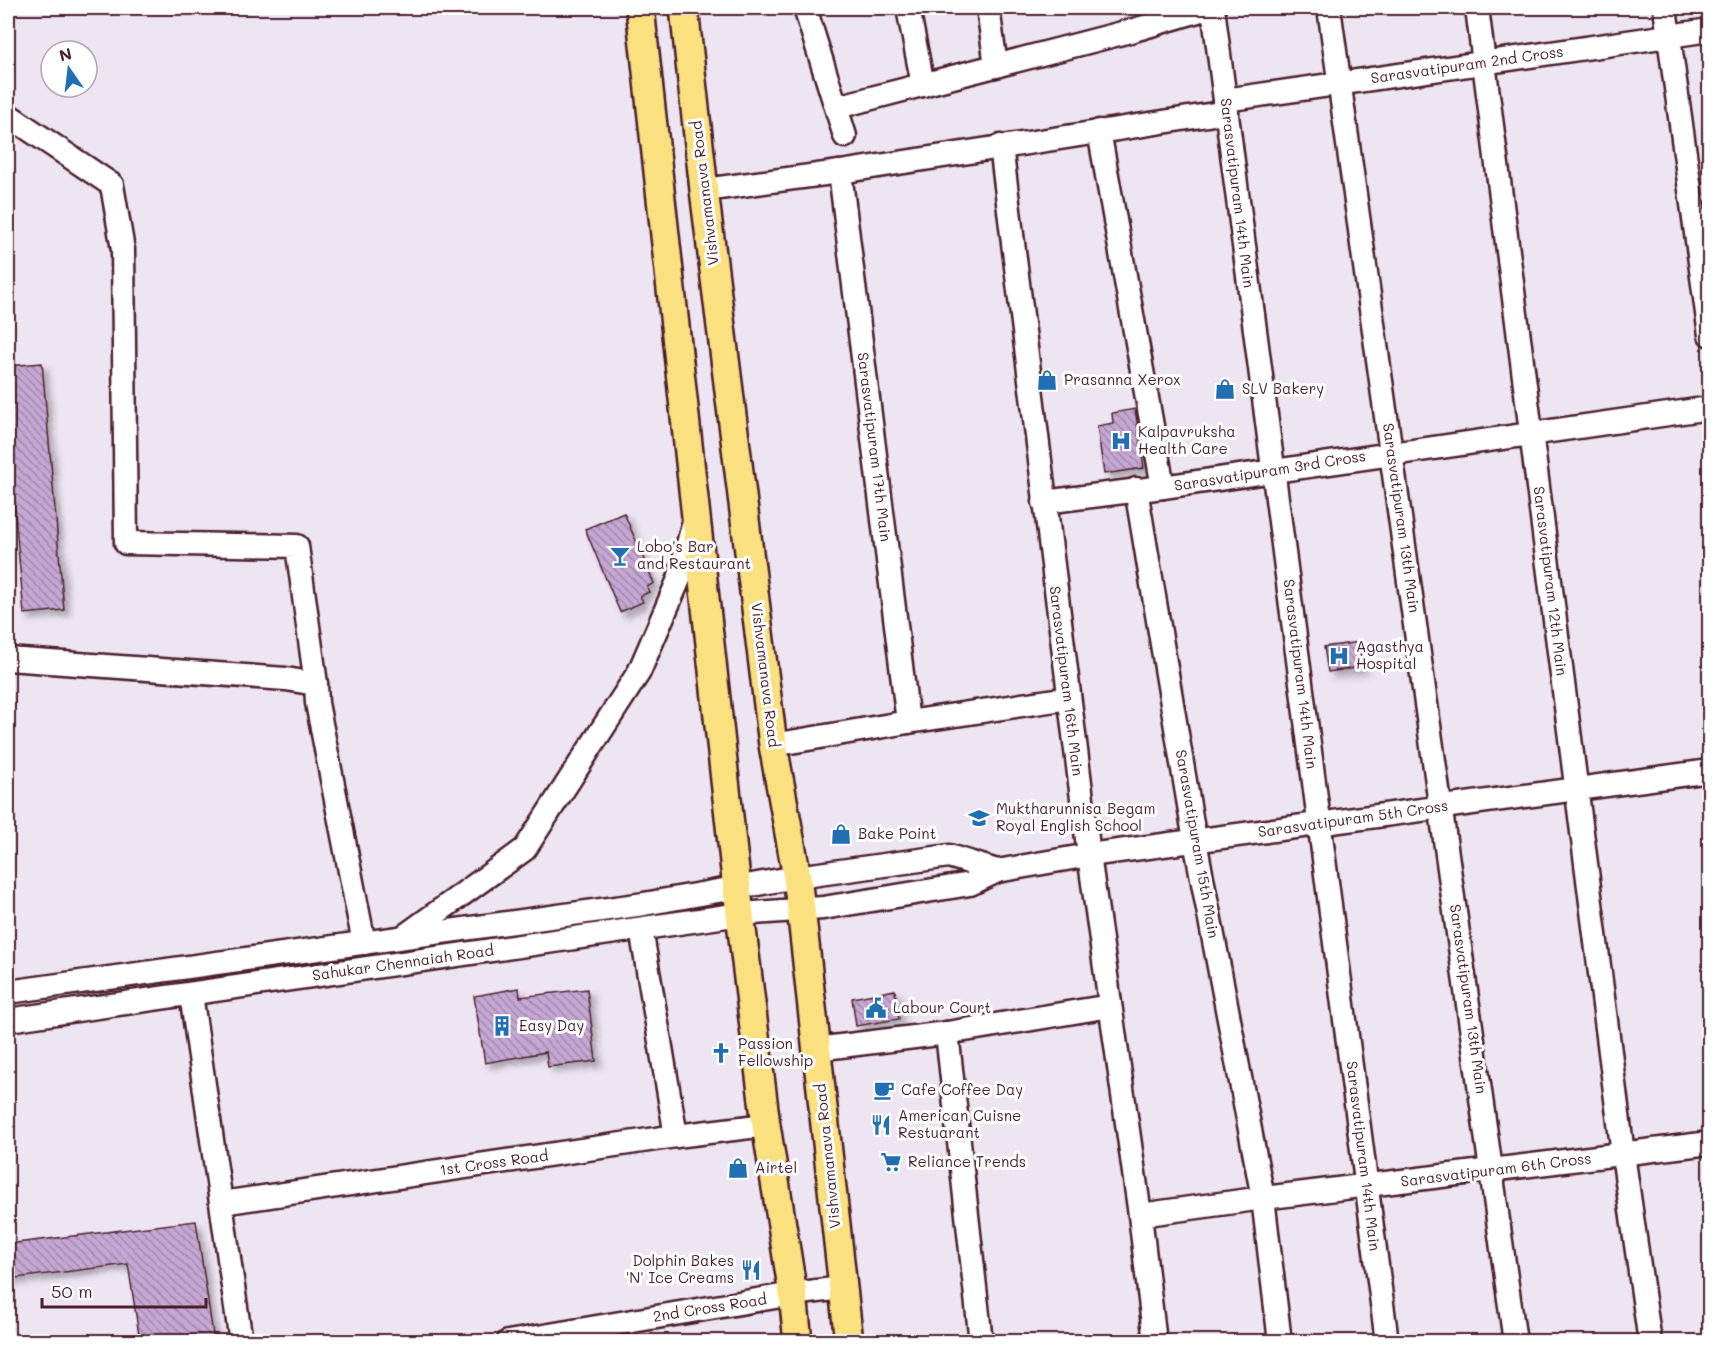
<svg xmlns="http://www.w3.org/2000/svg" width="1717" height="1349" font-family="Mali,sans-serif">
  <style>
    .building { fill: url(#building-back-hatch); stroke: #4a1f2b; stroke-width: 1.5; filter: url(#shadow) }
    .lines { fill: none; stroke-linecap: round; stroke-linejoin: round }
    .minor-casing { stroke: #4a1f2b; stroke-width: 27 }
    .major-casing { stroke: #4a1f2b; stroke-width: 32 }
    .minor { stroke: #fff; stroke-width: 22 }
    .major { stroke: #fbe080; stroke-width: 27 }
    .labels { text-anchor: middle; stroke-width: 6; stroke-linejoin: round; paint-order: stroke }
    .street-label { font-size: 15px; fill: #4a1f2b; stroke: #fff }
    .poi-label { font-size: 15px; fill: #4a1f2b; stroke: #fff; text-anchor: start }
  </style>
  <defs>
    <pattern id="building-back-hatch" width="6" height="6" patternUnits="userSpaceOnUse" patternTransform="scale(1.5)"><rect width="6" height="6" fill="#c5a7d3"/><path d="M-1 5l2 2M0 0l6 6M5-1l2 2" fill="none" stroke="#a287ab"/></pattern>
    <filter id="shadow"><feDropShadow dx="5.5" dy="5.5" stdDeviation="3" flood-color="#0004"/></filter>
  </defs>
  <rect width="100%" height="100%" fill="#eee5f2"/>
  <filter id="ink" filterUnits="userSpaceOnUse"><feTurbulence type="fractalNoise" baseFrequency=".0167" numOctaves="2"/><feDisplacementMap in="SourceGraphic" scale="12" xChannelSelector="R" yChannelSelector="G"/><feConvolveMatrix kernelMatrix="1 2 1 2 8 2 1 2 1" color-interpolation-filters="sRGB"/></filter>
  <g filter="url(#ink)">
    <g class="building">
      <path d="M42 363 64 610 24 614 13 492 8 493V366Z"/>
      <path d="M1135 409 1144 468 1104 474 1097 426 1113 423 1112 413Z"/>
      <path d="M624 513 654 583 647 587 649 592 640 596 643 602 620 612 585 529Z"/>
      <path d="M1359 642 1362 667 1328 672 1324 647Z"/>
      <path d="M519 988 520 997 587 989 596 1061 548 1067 546 1052 485 1063 474 996Z"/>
      <path d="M895 990 899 1019 856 1026 852 998Z"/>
      <path d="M196 1221 214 1341H140L128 1264 8 1279V1244Z"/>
    </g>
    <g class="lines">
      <g class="minor-casing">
        <g id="minor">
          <path d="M805 8 845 136"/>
          <path d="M908 8 923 85"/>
          <path d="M988 8 996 66"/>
          <path d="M1213 8 1387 1342"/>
          <path d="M1329 8 1515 1342"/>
          <path d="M1477 8 1623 1154 1650 1342"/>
          <path d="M1665 8 1710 335"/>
          <path d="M1225 100 1710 30"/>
          <path d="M837 107 1134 30 1208 8"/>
          <path d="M8 115 112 185 123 250 126 543 297 546 316 684"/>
          <path d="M1099 131 1163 487"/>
          <path d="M1001 146 1089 855 1140 1215 1155 1342"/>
          <path d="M840 172 908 722"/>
          <path d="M704 190 840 172 1227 112"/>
          <path d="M1136 489 1195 841 1263 1198 1280 1342"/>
          <path d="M1044 502 1163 487 1710 408"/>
          <path d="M8 659 286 679 316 684 317 703 364 943"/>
          <path d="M773 745 908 722 1069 698"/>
          <path d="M641 929 676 1136"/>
          <path d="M406 935 525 849 639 672 679 579 694 521"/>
          <path d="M8 992 644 904 797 877 949 856 997 871"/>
          <path d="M191 994 241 1342"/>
          <path d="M8 1020 741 914 823 908 970 884 997 871 1089 855 1710 771"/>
          <path d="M947 1033 981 1342"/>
          <path d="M816 1049 947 1033 1110 1006"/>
          <path d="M222 1203 676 1136 766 1125"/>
          <path d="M1140 1215 1263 1198 1710 1143"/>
          <path d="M508 1342 793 1294 842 1288"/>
        </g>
      </g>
      <g class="major-casing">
        <g id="major">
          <path d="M640 8 737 889 766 1125 793 1294 798 1342"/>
          <path d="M684 8 704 190 773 745 797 877 803 926 849 1342"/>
        </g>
      </g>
      <use href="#minor" class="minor"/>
      <use href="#major" class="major"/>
    </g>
  </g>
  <defs>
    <g id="shop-bare" transform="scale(1.62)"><path d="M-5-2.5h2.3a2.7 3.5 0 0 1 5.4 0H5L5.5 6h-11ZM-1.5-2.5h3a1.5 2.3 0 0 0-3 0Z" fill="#1f6fb2" stroke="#fff" stroke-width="2.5" paint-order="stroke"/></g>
    <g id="hospital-bare" transform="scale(1.62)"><path d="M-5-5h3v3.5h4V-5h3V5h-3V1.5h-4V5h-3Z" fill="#1f6fb2" stroke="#fff" stroke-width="2.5" paint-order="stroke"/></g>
    <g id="bar-bare" transform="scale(1.62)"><path d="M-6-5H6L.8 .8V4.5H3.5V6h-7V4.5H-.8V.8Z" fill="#1f6fb2" stroke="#fff" stroke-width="2.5" paint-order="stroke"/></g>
    <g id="school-bare" transform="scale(1.62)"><path d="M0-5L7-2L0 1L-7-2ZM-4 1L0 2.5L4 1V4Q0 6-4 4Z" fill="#1f6fb2" stroke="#fff" stroke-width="2.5" paint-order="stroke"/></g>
    <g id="civic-bare" transform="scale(1.62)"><path d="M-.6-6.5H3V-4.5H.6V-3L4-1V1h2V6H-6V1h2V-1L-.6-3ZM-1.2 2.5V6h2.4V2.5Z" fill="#1f6fb2" stroke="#fff" stroke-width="2.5" paint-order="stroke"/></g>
    <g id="building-bare" transform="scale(1.62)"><path d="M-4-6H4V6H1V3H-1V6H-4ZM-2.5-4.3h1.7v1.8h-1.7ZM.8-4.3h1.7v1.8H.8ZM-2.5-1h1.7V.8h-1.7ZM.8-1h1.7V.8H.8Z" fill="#1f6fb2" stroke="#fff" stroke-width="2.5" paint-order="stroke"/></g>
    <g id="church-bare" transform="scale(1.62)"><path d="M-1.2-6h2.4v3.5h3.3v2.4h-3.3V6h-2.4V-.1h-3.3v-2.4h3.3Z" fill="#1f6fb2" stroke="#fff" stroke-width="2.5" paint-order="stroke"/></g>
    <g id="cafe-bare" transform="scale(1.62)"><path d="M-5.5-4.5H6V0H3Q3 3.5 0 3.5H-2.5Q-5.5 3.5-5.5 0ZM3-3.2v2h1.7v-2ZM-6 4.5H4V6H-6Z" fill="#1f6fb2" stroke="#fff" stroke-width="2.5" paint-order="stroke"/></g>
    <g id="restaurant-bare" transform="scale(1.62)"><path d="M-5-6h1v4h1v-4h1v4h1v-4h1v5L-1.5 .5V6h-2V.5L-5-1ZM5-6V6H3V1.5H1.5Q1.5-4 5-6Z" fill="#1f6fb2" stroke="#fff" stroke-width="2.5" paint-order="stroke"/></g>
    <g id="supermarket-bare" transform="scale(1.62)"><path d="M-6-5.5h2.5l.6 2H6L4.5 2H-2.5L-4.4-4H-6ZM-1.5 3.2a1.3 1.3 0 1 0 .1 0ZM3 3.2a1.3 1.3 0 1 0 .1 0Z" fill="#1f6fb2" stroke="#fff" stroke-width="2.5" paint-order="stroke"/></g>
  </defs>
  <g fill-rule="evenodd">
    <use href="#shop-bare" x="1047" y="380"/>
    <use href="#shop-bare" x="1225" y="389"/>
    <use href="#hospital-bare" x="1121" y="441"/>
    <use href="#bar-bare" x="620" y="556"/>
    <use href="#hospital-bare" x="1339" y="656"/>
    <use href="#school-bare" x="979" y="818"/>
    <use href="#shop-bare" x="841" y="834"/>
    <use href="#civic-bare" x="876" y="1008"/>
    <use href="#building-bare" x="502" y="1026"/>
    <use href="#church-bare" x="721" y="1053"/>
    <use href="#cafe-bare" x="884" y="1090"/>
    <use href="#restaurant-bare" x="881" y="1125"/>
    <use href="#supermarket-bare" x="891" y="1162"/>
    <use href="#shop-bare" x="738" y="1168"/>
    <use href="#restaurant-bare" x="751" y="1270"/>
  </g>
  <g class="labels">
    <g class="street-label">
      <text transform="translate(1467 65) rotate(-8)" y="5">Sarasvatipuram 2nd Cross</text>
      <text transform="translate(705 193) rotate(-97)" y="5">Vishvamanava Road</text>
      <text transform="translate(1237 193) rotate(83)" y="5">Sarasvatipuram 14th Main</text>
      <text transform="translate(874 447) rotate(83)" y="5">Sarasvatipuram 17th Main</text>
      <text transform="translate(1270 471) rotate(-9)" y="5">Sarasvatipuram 3rd Cross</text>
      <text transform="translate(1401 518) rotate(82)" y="5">Sarasvatipuram 13th Main</text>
      <text transform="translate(1550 581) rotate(83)" y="5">Sarasvatipuram 12th Main</text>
      <text transform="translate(1300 674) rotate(83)" y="5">Sarasvatipuram 14th Main</text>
      <text transform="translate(765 675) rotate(83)" y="5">Vishvamanava Road</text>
      <text transform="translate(1066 681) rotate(83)" y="5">Sarasvatipuram 16th Main</text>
      <text transform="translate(1353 819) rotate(-8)" y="5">Sarasvatipuram 5th Cross</text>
      <text transform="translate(1197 844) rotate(80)" y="5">Sarasvatipuram 15th Main</text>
      <text transform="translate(403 963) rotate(-8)" y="5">Sahukar Chennaiah Road</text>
      <text transform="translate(1468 999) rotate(82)" y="5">Sarasvatipuram 13th Main</text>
      <text transform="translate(828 1156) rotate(-96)" y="5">Vishvamanava Road</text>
      <text transform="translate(1363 1156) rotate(83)" y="5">Sarasvatipuram 14th Main</text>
      <text transform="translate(494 1163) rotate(-8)" y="5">1st Cross Road</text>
      <text transform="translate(1496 1170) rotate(-7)" y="5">Sarasvatipuram 6th Cross</text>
      <text transform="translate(710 1308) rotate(-9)" y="5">2nd Cross Road</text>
    </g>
    <g class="poi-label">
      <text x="1064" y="385">Prasanna Xerox</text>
      <text x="1242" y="394">SLV Bakery</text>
      <text x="1138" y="437">Kalpavruksha<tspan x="1138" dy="17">Health Care</tspan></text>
      <text x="637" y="552">Lobo's Bar<tspan x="637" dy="17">and Restaurant</tspan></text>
      <text x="1356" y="652">Agasthya<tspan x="1356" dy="17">Hospital</tspan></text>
      <text x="996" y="814">Muktharunnisa Begam<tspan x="996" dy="17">Royal English School</tspan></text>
      <text x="858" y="839">Bake Point</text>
      <text x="893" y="1013">Labour Court</text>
      <text x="519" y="1031">Easy Day</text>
      <text x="738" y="1049">Passion<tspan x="738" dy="17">Fellowship</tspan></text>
      <text x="901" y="1095">Cafe Coffee Day</text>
      <text x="898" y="1121">American Cuisne<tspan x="898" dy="17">Restuarant</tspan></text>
      <text x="908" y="1167">Reliance Trends</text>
      <text x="755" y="1173">Airtel</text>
      <text x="734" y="1266" text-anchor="end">Dolphin Bakes<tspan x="734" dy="17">'N' Ice Creams</tspan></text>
    </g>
  </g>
  <rect width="1717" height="1349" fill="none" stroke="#fff" stroke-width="30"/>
  <rect x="15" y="15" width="1687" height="1319" fill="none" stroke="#4a1f2b" stroke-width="2" filter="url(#ink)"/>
  <g transform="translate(69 69) rotate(346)"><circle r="28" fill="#ffffff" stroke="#b7a5aa" stroke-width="1.5"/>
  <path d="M0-4.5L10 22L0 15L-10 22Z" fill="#1f6fb2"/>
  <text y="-9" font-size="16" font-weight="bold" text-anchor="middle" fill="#4a1f2b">N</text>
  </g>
  <path d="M42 1298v9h164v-9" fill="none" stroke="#4a1f2b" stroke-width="3"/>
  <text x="51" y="1298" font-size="18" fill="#4a1f2b" stroke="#ffffff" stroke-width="4.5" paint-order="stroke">50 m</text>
</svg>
